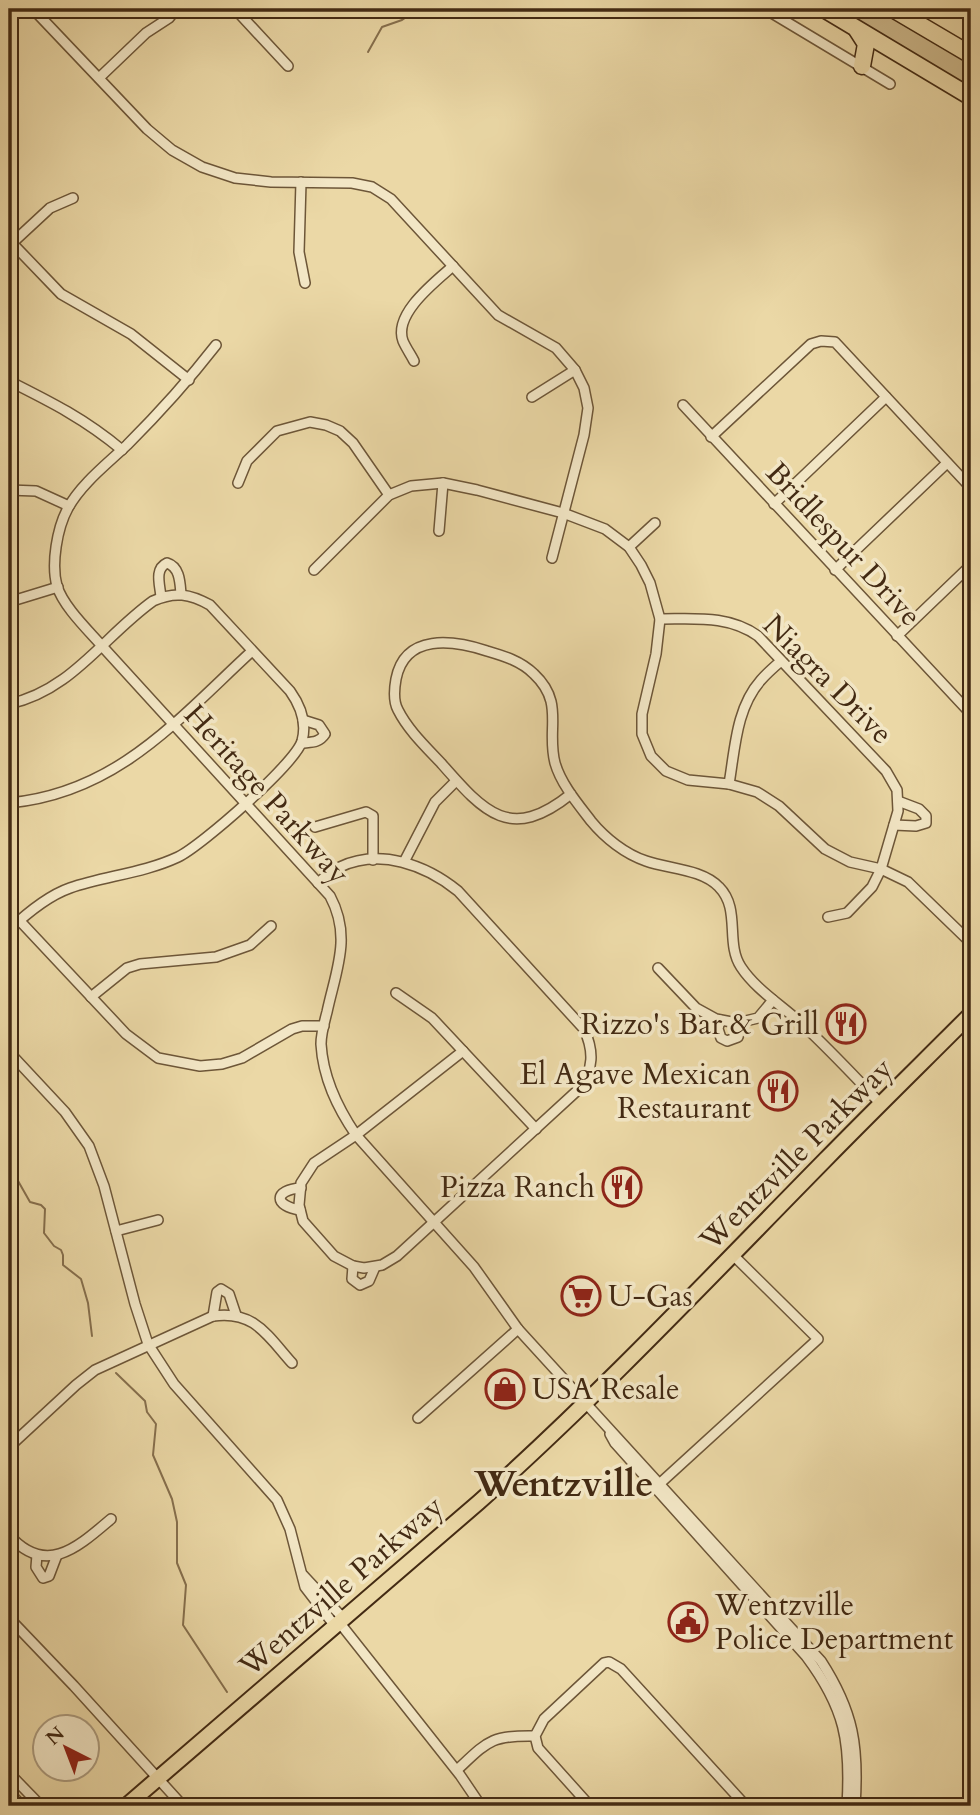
<svg xmlns="http://www.w3.org/2000/svg" width="980" height="1815" font-family="Cardo,serif">
  <style>
    .green { fill: #ceba8d; stroke: #887250; stroke-width: 2 }
    .lines { fill: none; stroke-linecap: round; stroke-linejoin: round }
    .stream { stroke: #866f4d; stroke-width: 2 }
    .street-casing { stroke: #6d5638; stroke-width: 12 }
    .primary-casing { stroke: #432a13; stroke-width: 18 }
    .highway-casing { stroke: #432a13; stroke-width: 19 }
    .street { stroke: #f2e6c5; stroke-width: 9 }
    .primary { stroke: #ebd8a6; stroke-width: 14 }
    .highway { stroke: #ebd8a6; stroke-width: 16 }
    .labels { text-anchor: middle; stroke-width: 7; stroke-linejoin: round; paint-order: stroke }
    .street-label { font-size: 30px; fill: #432a13; stroke: #f2e6c5 }
    .poi-label { font-size: 30px; fill: #432a13; stroke: #f2e6c5; text-anchor: end }
    .district-label { font-size: 37px; font-weight: bold; fill: #432a13; stroke: #f2e6c5 }
  </style>
  <rect width="100%" height="100%" fill="#ebd8a6"/>
  <filter id="stains"><feTurbulence type="fractalNoise" baseFrequency=".00286" numOctaves="4"/><feColorMatrix values="0 0 0 0 .2 0 0 0 0 .09 0 0 0 0 .02 0 0 0 .5 -.17"/></filter>
  <radialGradient id="worn" r=".72"><stop offset=".6" stop-color="#630" stop-opacity="0"/><stop offset="1" stop-color="#630" stop-opacity=".3"/></radialGradient>
  <path class="green" d="M834 9H882L971 63V88Z"/>
  <g class="lines">
    <g class="stream">
      <path d="M368 52 382 27 402 20 418 9"/>
      <path d="M9 1165 30 1202 41 1205 45 1209 44 1233 54 1246 61 1250 63 1255V1265L81 1279 88 1303 92 1336"/>
      <path d="M116 1373 145 1401 147 1412 156 1424 153 1455 172 1499 177 1522V1563L186 1585 183 1625 227 1692"/>
    </g>
    <g class="street-casing">
      <g id="street">
        <path d="M33 9 147 129 172 150 202 167 235 178 271 182 352 183 372 187 391 199 498 315 556 348 575 370 584 388 588 408 584 435 552 558"/>
        <path d="M235 9 288 66"/>
        <path d="M765 9 890 84"/>
        <path d="M99 78 146 33 169 18 176 9"/>
        <path d="M301 182 299 252 305 283"/>
        <path d="M12 243 61 294 131 334 189 380"/>
        <path d="M9 246 50 208 73 198"/>
        <path d="M216 345C188 381 159 413 127 445 107 464 81 484 68 508 57 528 51 564 57 586 63 606 88 630 102 646L330 896C352 937 336 970 327 1012 324 1023 321 1034 321 1044 323 1078 337 1107 356 1135L474 1267 518 1329 821 1661C854 1712 859 1747 855 1806"/>
        <path d="M414 361C411 355 406 348 403 341 393 314 435 282 453 266"/>
        <path d="M9 381C51 402 85 419 122 450"/>
        <path d="M532 397 575 370"/>
        <path d="M683 405 971 714"/>
        <path d="M711 437 811 344 821 341 835 342 971 488"/>
        <path d="M238 483 247 461 277 431 310 422 326 425 340 431 353 443 389 495"/>
        <path d="M9 490 36 491 69 506"/>
        <path d="M774 504 886 397"/>
        <path d="M439 531 443 483"/>
        <path d="M629 547 655 523"/>
        <path d="M314 570 389 495 411 486 443 483 477 490 563 513 605 529 629 547 641 565 650 583 660 619 656 654 642 714V734L651 756 666 771 688 780 729 784 757 792 779 806 825 849 850 862 881 869 908 882 971 943"/>
        <path d="M835 570 947 463"/>
        <path d="M161 597C160 585 154 569 167 563 180 567 180 583 181 594"/>
        <path d="M9 602 58 587"/>
        <path d="M660 619C695 619 729 615 758 636L886 771 897 790 898 811 881 869 872 887 847 913 828 917"/>
        <path d="M897 636 971 565"/>
        <path d="M9 704C71 691 104 636 153 601 175 591 190 594 210 605L290 691C300 705 307 723 302 741 295 764 201 846 178 857 144 873 105 876 70 888 47 896 26 914 9 930"/>
        <path d="M302 743C312 742 319 743 325 734L319 725 303 720"/>
        <path d="M729 784C735 749 736 708 761 680 767 673 774 667 781 661"/>
        <path d="M571 794C510 843 484 812 441 763 426 747 408 730 398 710 393 701 394 690 396 679 405 633 453 640 487 651 504 656 521 661 534 674 565 703 546 729 555 763 561 784 578 804 591 821 605 838 625 854 646 861 669 869 702 869 719 887 741 909 725 943 741 967 756 990 783 1006 803 1025 830 1050 855 1077 881 1104"/>
        <path d="M9 803C117 793 177 720 252 651"/>
        <path d="M894 825 916 826 926 823V816L919 809 898 801"/>
        <path d="M315 827 366 812 373 816V860"/>
        <path d="M404 862 435 802 456 781"/>
        <path d="M318 883C325 877 332 870 340 867 380 848 426 865 458 891L584 1029C594 1051 594 1069 579 1089L397 1256 382 1265 364 1268 353 1266 334 1256 303 1221 299 1205 301 1183 314 1163 356 1135 463 1051"/>
        <path d="M19 920 126 1034 158 1058 200 1066 222 1064 242 1058 292 1029 302 1026H324"/>
        <path d="M658 968 696 1008 716 1019 737 1023 758 1018 773 1000"/>
        <path d="M396 993 432 1018 536 1129"/>
        <path d="M91 997 127 968 140 964 216 957 250 945 271 926"/>
        <path d="M720 1020 718 1029 721 1038 727 1041 738 1037 742 1021"/>
        <path d="M9 1052 65 1112 89 1146 104 1186 135 1304 148 1344 174 1384 277 1500 290 1529 305 1587 335 1626"/>
        <path d="M300 1210C274 1206 273 1190 301 1188"/>
        <path d="M116 1231 158 1220"/>
        <path d="M353 1266 352 1279 360 1285 369 1281 375 1267"/>
        <path d="M213 1316 217 1292 221 1289 229 1294 236 1315"/>
        <path d="M418 1418 518 1329"/>
        <path d="M610 1434 615 1443 806 1656C845 1708 851 1742 847 1806"/>
        <path d="M9 1447 76 1385 95 1370 213 1316C254 1310 267 1335 292 1363"/>
        <path d="M656 1487 818 1339 733 1255"/>
        <path d="M9 1535C46 1577 78 1547 111 1519"/>
        <path d="M37 1555 36 1567 43 1578 49 1576 57 1555"/>
        <path d="M303 1575 343 1618"/>
        <path d="M9 1618 74 1686 183 1806"/>
        <path d="M339 1622 460 1775 481 1806"/>
        <path d="M457 1770C488 1741 491 1735 535 1736"/>
        <path d="M9 1773 41 1806"/>
        <path d="M9 1792 22 1806"/>
        <path d="M590 1806 538 1748 535 1736 544 1719 604 1663 609 1662 621 1669 746 1806"/>
      </g>
    </g>
    <g class="primary-casing">
      <path id="primary" d="M126 1806 479 1502C600 1394 711 1276 825 1160 873 1111 922 1063 971 1014"/>
    </g>
    <g class="highway-casing">
      <g id="highway">
        <path d="M824 9 971 97"/>
        <path d="M893 9 971 55"/>
        <path d="M857 30 866 44 862 66"/>
      </g>
    </g>
    <use href="#street" class="street"/>
    <use href="#primary" class="primary"/>
    <use href="#highway" class="highway"/>
  </g>
  <defs>
    <g id="restaurant-ring" transform="scale(2.0125)"><circle r="9.5" fill="#f2e6c5" stroke="#8f2418" stroke-width="1.5"/><path d="M-5-6h1v4h1v-4h1v4h1v-4h1v5L-1.5 .5V6h-2V.5L-5-1ZM5-6V6H3V1.5H1.5Q1.5-4 5-6Z" fill="#8f2418"/></g>
    <g id="supermarket-ring" transform="scale(2.0125)"><circle r="9.5" fill="#f2e6c5" stroke="#8f2418" stroke-width="1.5"/><path d="M-6-5.5h2.5l.6 2H6L4.5 2H-2.5L-4.4-4H-6ZM-1.5 3.2a1.3 1.3 0 1 0 .1 0ZM3 3.2a1.3 1.3 0 1 0 .1 0Z" fill="#8f2418"/></g>
    <g id="shop-ring" transform="scale(2.0125)"><circle r="9.5" fill="#f2e6c5" stroke="#8f2418" stroke-width="1.5"/><path d="M-5-2.5h2.3a2.7 3.5 0 0 1 5.4 0H5L5.5 6h-11ZM-1.5-2.5h3a1.5 2.3 0 0 0-3 0Z" fill="#8f2418"/></g>
    <g id="civic-ring" transform="scale(2.0125)"><circle r="9.5" fill="#f2e6c5" stroke="#8f2418" stroke-width="1.5"/><path d="M-.6-6.5H3V-4.5H.6V-3L4-1V1h2V6H-6V1h2V-1L-.6-3ZM-1.2 2.5V6h2.4V2.5Z" fill="#8f2418"/></g>
  </defs>
  <g fill-rule="evenodd">
    <use href="#restaurant-ring" x="846" y="1024"/>
    <use href="#restaurant-ring" x="778" y="1091"/>
    <use href="#restaurant-ring" x="622" y="1187"/>
    <use href="#supermarket-ring" x="581" y="1296"/>
    <use href="#shop-ring" x="505" y="1389"/>
    <use href="#civic-ring" x="688" y="1622"/>
  </g>
  <g class="labels">
    <g class="street-label">
      <text transform="translate(844 544) rotate(47)" y="10">Bridlespur Drive</text>
      <text transform="translate(828 679) rotate(45)" y="10">Niagra Drive</text>
      <text transform="translate(267 794) rotate(48)" y="10">Heritage Parkway</text>
      <text transform="translate(796 1154) rotate(-45)" y="10">Wentzville Parkway</text>
      <text transform="translate(341 1586) rotate(-41)" y="10">Wentzville Parkway</text>
    </g>
    <g class="poi-label">
      <text x="819" y="1034">Rizzo's Bar &amp; Grill</text>
      <text x="751" y="1084">El Agave Mexican<tspan x="751" dy="34">Restaurant</tspan></text>
      <text x="595" y="1197">Pizza Ranch</text>
      <text x="608" y="1306" text-anchor="start">U-Gas</text>
      <text x="532" y="1399" text-anchor="start">USA Resale</text>
      <text x="715" y="1615" text-anchor="start">Wentzville<tspan x="715" dy="34">Police Department</tspan></text>
    </g>
    <g class="district-label">
      <text x="564" y="1496">Wentzville</text>
    </g>
  </g>
  <rect width="980" height="1815" fill="none" stroke="#ebd8a6" stroke-width="35"/>
  <rect x="10" y="10" width="959" height="1794" fill="none" stroke="#432a13" stroke-width="3.5"/>
  <rect x="18" y="18" width="945" height="1780" fill="none" stroke="#432a13" stroke-width="2"/>
  <g transform="translate(66 1748) rotate(318)"><circle r="33" fill="#f2e6c5" stroke="#ac9b7e" stroke-width="2"/>
  <path d="M0-5L12 26L0 18L-12 26Z" fill="#8f2418"/>
  <text y="-10" font-size="19" font-weight="bold" text-anchor="middle" fill="#432a13">N</text>
  </g>
  <rect width="100%" height="100%" filter="url(#stains)"/>
  <rect width="100%" height="100%" fill="url(#worn)"/>
</svg>
